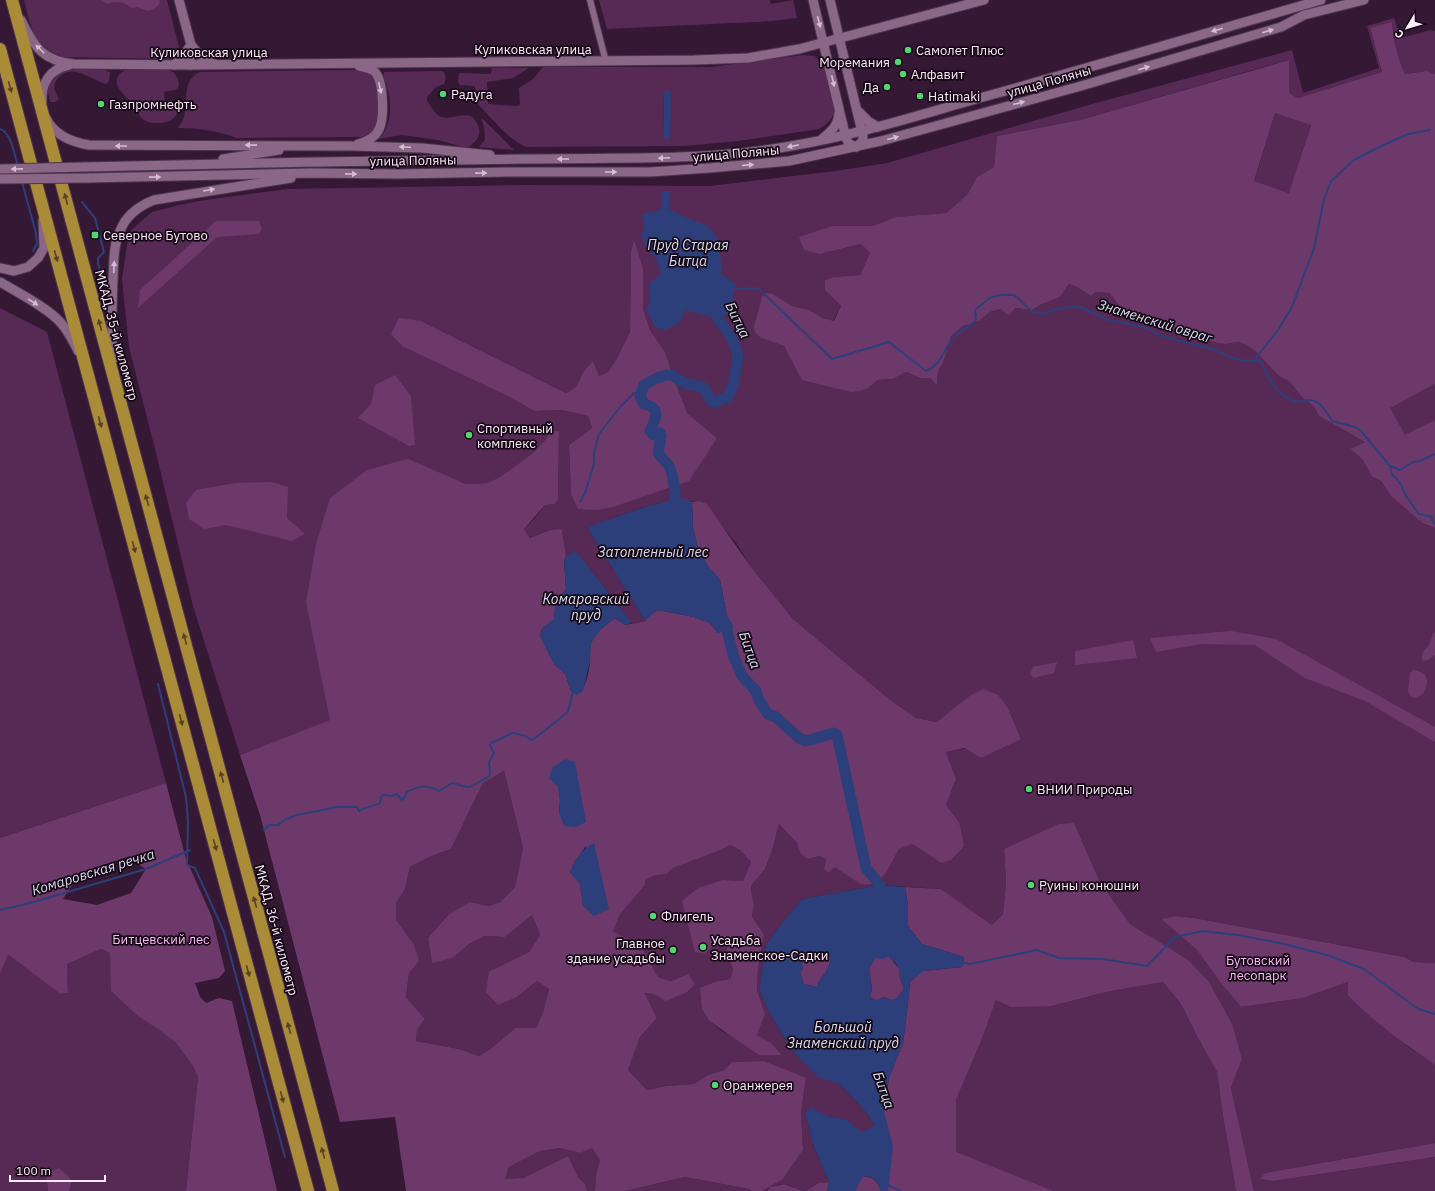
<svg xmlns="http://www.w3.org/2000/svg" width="1435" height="1191" font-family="'IBM Plex Sans',sans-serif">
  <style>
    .green { fill: #572a56; fill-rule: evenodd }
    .forest { fill: #6d396b; fill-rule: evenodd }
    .water { fill: #2d3f7a; fill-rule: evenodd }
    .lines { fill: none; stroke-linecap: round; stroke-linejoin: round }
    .stream { stroke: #2d3f7a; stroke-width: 2 }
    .river { stroke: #2d3f7a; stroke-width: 11 }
    .street-casing { stroke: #4d354d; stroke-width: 8 }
    .secondary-casing { stroke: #4d354d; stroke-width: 11 }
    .highway-casing { stroke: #4d354d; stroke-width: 14 }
    .street { stroke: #8a6787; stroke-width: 6 }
    .secondary { stroke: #8a6787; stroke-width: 9 }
    .highway { stroke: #aa8b37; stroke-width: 12 }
    .secondary-bridge-casing { stroke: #4d354d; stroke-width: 11; stroke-linecap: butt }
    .secondary-bridge { stroke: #8a6787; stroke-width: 9 }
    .oneway { fill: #d5bdd4 }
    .oneway2 { fill: #584324 }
    .poi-dot { fill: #53d672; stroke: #150814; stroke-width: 1.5 }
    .labels { text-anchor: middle; stroke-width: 3.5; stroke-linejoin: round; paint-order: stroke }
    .street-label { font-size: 13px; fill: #feebfd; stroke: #150814 }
    .poi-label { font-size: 13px; fill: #feebfd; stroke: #150814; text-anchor: start }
    .park-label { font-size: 13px; fill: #f9baf5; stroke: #150814 }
    .water-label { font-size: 14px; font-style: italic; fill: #d8dff2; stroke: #150814 }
  </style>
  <rect width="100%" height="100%" fill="#341834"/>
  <g class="green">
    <path d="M24 0H167L179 47 178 51 171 59 63 57C32 45 32 29 24 0Z"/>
    <path d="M599 0H770L771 4 793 0 797 18 772 21 607 29Z"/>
    <path d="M1394 18 1401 38 1431 30 1435 31V74L1427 71 1405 74C1398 57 1393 41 1392 23L1370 29 1382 72 1298 98 1289 93 1288 60 1080 120 997 136 994 167 977 177 967 195 946 213 896 217 873 226H833L820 254 861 244 870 253 860 275 833 277 825 280V290L841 306 833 321 823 318 809 310 792 306 773 294 761 338 784 346 803 380 868 388 878 380 893 379 906 372 921 378H930L937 384 938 371 943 363 950 336 963 326 979 321 990 312 1002 309 1009 316 1014 308 1032 310 1042 304 1060 297 1069 284 1079 288 1091 296 1096 292 1111 293 1121 308 1160 326 1184 332 1217 343 1225 344 1239 342 1247 345 1255 351 1279 376 1290 382 1301 396 1314 407 1319 416 1365 442 1350 449 1363 460 1371 476 1381 481 1391 496 1422 523 1435 528V963L1414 962 1404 957 1194 918 1176 916 1161 919 1197 950 1220 982 1241 1007 1303 998 1348 982 1407 1046 1435 1065V1143L1265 1173 1261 1179 1273 1181 1435 1157V1191H1254L1231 1088 1242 1059 1145 933 1130 924 1100 882 1074 823 1004 849 1006 882 1003 914 992 925 941 889 880 885 802 899 784 920 766 945 759 990 771 1016 792 1050 818 1076 840 1084 864 1110 875 1125 862 1133 845 1119 805 1113 814 1147 829 1182 818 1183 806 1191C798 1190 790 1184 783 1184 775 1184 769 1191 762 1191L783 1179 803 1150 801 1113 806 1079 764 1061 732 1062 724 1070 708 1075 694 1084 666 1086 647 1090 628 1070 640 1037 657 1018 643 993 654 994 688 974 671 981 658 977 641 946 613 931 619 914 645 885 646 879 656 874H667L673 868 721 850 730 845 740 850 751 862 743 881 723 880 705 954 714 945 725 938 727 950 733 970 730 979 718 981 702 1009 709 1021 722 1031 744 1043 770 1042 757 1035 765 1014 757 990 758 969 764 934 752 917 754 904 752 897 751 886 765 869 772 851 779 824 797 843 808 859 819 856 826 859 824 869 835 867 847 874 889 868 899 849 912 844 941 863 959 822 946 805 956 779 946 752 1021 739 1008 708 968 697 938 722 916 718 889 699 793 619 748 563 737 544 718 521 698 501C690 503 682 498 673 500 644 505 616 518 587 527L645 621 632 623 584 561 575 552 566 556 562 529C547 529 543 533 530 538L524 529 535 518 545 505 555 504 558 499 559 431 551 430 545 440 533 453 500 477 487 483 466 484 461 481 306 603 331 720 240 755 193 606 156 453 129 347 122 279 129 232 152 212 183 204 212 199 287 189 526 185 710 186 836 171 887 163 1096 103 1292 50 1303 93 1379 68 1367 26ZM631 252 643 269V309L650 330 665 352 675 382 688 414 717 438 672 487 627 501 571 494 569 445 592 428 588 416 562 410 534 411 508 396 421 321 566 393 576 387 583 372 593 362 599 376 608 372 616 360 630 332Z"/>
    <path d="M803 55 815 56 825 69 835 110C832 119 828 124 819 129L738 141 685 146 526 147C507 139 490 116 476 102L475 86 460 85 458 81 459 73 491 74 492 68H529L513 78 487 82 488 104 517 106 520 105 519 88 533 79 543 67H711ZM670 91V139H663L664 92Z"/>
    <path d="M80 69 106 70 110 73 109 81 106 84C91 80 73 63 59 77 51 85 55 91 59 99L55 102H50L48 91 50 81 62 70Z"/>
    <path d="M125 70H169C176 73 181 81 178 88L175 90 164 92 165 102C168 103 171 103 174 104 176 106 176 107 177 110 178 122 158 125 149 122 140 120 139 114 135 107 128 96 104 83 125 70Z"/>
    <path d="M358 70C364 71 371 71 375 77 380 85 380 117 375 126 373 132 367 135 361 137L237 138C218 131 198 128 178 128 180 124 183 121 184 117 188 101 182 79 200 72Z"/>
    <path d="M442 71 444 72C446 76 446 80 444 84L436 87 427 97V101C431 106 434 113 439 116 448 121 461 113 470 116 474 117 475 120 477 123 483 134 477 142 467 148L438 140 402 135 379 139C392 126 392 103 387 87 386 81 382 77 384 72Z"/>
    <path d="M1275 113 1311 124 1290 193 1254 182Z"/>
    <path d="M481 119H483L514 150 479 147 485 140 484 127Z"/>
    <path d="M0 308 47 332 166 783 0 838Z"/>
    <path d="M1435 384V420L1405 436 1389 408Z"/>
    <path d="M504 771 523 848 515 887 500 902 489 906 470 902 449 914 428 938 432 963 485 936 505 937 532 915 540 935 529 952 512 961 517 997 537 981 549 989 543 1012 536 1028H515L489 1050 479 1056 459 1049 416 1041 417 1030 425 1019 406 997 409 973 396 920V903L405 889 410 867 429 857 451 849 483 783Z"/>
    <path d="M101 949 110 953 112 992 175 1042 193 1066 198 1077 186 1191H69L71 1179 46 1174 48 1191H0V975L8 953 60 994 68 993 67 964Z"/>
    <path d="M1163 982 1181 1004 1198 1038 1217 1072 1223 1116 1236 1191H1054L956 1153V1100L982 1039 996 1000 1052 1006 1106 992Z"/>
    <path d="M560 1148 580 1153 592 1148 600 1160 596 1174 595 1191H587L585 1184 578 1177 568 1156 523 1178 505 1179 509 1167 540 1151Z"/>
    <path d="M685 1177 749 1189 751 1191H625Z"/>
  </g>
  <g class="forest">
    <path d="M100 0H160C160 7 153 9 148 11L137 7 132 8C123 1 117 0 107 4Z"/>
    <path d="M1392 22C1393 41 1398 57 1405 74L1427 71 1435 74V384L1390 408 1405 435 1435 420V528L1422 523 1391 496 1381 481 1371 476 1363 460 1350 449 1365 442 1319 416 1314 407 1301 396 1290 382 1279 376 1255 351 1247 345 1239 342 1225 344 1217 343 1184 332 1160 326 1140 317 1131 319 1121 308 1110 293 1096 292 1091 296 1079 288 1069 284 1060 297 1042 304 1032 310 1015 308 1009 316 1001 309 990 312 979 321 963 326 951 336 943 363 938 371 937 385 930 378H921L906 372 893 379 878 380 868 388 860 391 851 392 802 380 784 346 761 338 755 332 754 327 762 297 766 293 773 294 792 306 809 310 823 318 834 321 841 306 825 290V280L833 277 860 275 870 253 861 244 820 254 804 250 799 237 833 226H873L896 217 946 213 967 195 977 177 994 167 997 136 1080 120 1289 60V93L1298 98 1382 72 1370 28ZM1275 113 1311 125 1289 193 1254 181Z"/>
    <path d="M216 221H259L262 229 259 234 217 237 138 308 140 290Z"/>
    <path d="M634 240 643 269V309L650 330 665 352 675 382 688 414 717 438 689 481 613 507 597 510 578 509 571 494 569 445 592 428 588 416 562 410 534 411 508 396 402 346 391 334 399 318 421 321 566 393 576 387 583 372 593 361 599 376 608 372 616 360 630 332 631 252Z"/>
    <path d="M395 375 411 396 415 445 409 446 358 418 371 404 375 385Z"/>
    <path d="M551 430 559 431 558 499 555 504 545 505 524 529 530 538C544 533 547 529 562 529L566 556 564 561 566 589 559 598 555 619 542 629 540 636 554 664 566 675 570 690 577 695C586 688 590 670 590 658 590 654 590 647 591 643 595 632 607 624 615 618L625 625 645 621 649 616 658 610 694 617 710 623 718 633 727 616 720 580 708 566 698 548 693 528 692 502 698 501 707 504 748 563 793 619 889 699 916 718 937 722 968 697 983 689 998 695 1008 708 1021 739 981 758 965 748 946 752 956 779 946 805 959 822 964 846 951 860 941 863 912 844 899 849C891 863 883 888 862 884 858 883 841 871 835 867L829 872 824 869 826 859 819 856 808 859 801 854 797 843 779 824 772 851 765 869 751 886 752 897 754 904 752 917 764 934 758 969 757 990 765 1014 757 1035 770 1042 782 1055H759L709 1021 702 1009 700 988 718 981 730 979 733 970 727 950 725 938 714 945 705 954 695 952 682 901 698 888 723 880 743 881 751 862 740 850 730 845 721 850 673 868 667 874 656 875 646 879 645 885 620 914 613 931 641 946 658 977 671 981 688 974 695 984 687 992 666 1001 654 994 644 993 657 1018 640 1037 628 1070 647 1090 666 1086 694 1084 708 1075 724 1070 732 1062 764 1061 806 1078 801 1113 803 1150 783 1179 762 1191H751L749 1189 685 1177 625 1191H595L596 1174 600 1160 592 1148 580 1153 560 1148 540 1151 509 1167 505 1179 523 1178 568 1156 578 1177 585 1184 587 1191H406L395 1117 340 1122 260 815 240 755 330 720 306 603 316 544 330 498 367 470 408 459 466 484 487 483 500 477 533 453 545 440ZM504 771 523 848 515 887 500 902 489 906 470 902 449 914 428 938 432 963 452 958 469 944 485 936 505 937 532 915 540 935 529 952 489 972 486 992 498 1005 517 997 537 981 549 989 543 1012 536 1028H515L489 1050 479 1056 459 1049 416 1041 417 1030 425 1019 406 997 409 973 419 961 414 945 396 920V903L405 889 410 867 429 857 451 849 483 783ZM558 786 576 827 559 813 560 800ZM586 846 583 906 580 884 570 872 575 861Z"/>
    <path d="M271 482 288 487 287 518 305 534 292 541 226 525 204 529 189 519 186 503 196 490 235 483Z"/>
    <path d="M1231 631 1276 639 1435 727V742L1365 701 1305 678 1255 645 1202 644 1156 652 1150 638Z"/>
    <path d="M1435 632V655L1428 660 1423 661C1419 652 1427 650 1430 643 1431 640 1432 637 1433 633Z"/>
    <path d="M1133 640 1137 658 1075 665V651Z"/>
    <path d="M1057 662 1054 673 1034 678 1030 674 1033 667Z"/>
    <path d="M1413 670C1429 673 1430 681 1423 694L1415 698 1411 697 1408 691 1410 673Z"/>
    <path d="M166 783 186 859 212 917 225 971 219 978 195 983 200 997 206 1003 219 998 232 1001 277 1191H186L198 1077 193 1066 175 1042 158 1029 138 1016 111 991 110 953 101 949 67 964 68 993 60 994 8 954 0 975V838ZM127 857 146 869 131 893 97 905 63 899 80 873Z"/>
    <path d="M1074 823 1100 882 1130 924 1188 960 1209 982 1232 1024 1242 1059 1231 1088 1254 1191H1236L1223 1116 1217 1072 1198 1038 1181 1004 1163 982 1106 992 1052 1006 1011 1007 996 1000 982 1039 956 1100V1152L1054 1191H888L883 1108 890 1075 903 1043 908 1003 910 982 923 971 962 967 964 957 922 944 908 926V905L905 887 941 889 992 925 1003 914 1006 882 1004 849 1059 824Z"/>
    <path d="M1176 916 1194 918 1404 957 1414 962 1435 963V1065C1405 1044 1373 1022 1348 995V982L1303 998 1241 1007 1220 982 1197 950 1161 919Z"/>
    <path d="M811 954 826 955 831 957C830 971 822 974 817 986H812L804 984 800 972 803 968 802 964 806 956Z"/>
    <path d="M889 956 899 969V975L904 989 896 999 891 1000 885 997 876 1000 870 997 872 989 869 969 875 958Z"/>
    <path d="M1435 1143V1157L1273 1181 1260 1179 1265 1173Z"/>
    <path d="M59 1168 72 1180 69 1191H48L46 1174Z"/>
    <path d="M862 1176C874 1177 877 1180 881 1191H855Z"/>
    <path d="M829 1182 827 1191H806L818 1183Z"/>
    <path d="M784 1184 804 1191H767L771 1187Z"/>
  </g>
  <g class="water">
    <path d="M664 91H671L670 139H663Z"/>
    <path d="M661 191H670L669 210 708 226 719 240 722 275 737 285 733 288V311L718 319 686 310 680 322 666 330 655 327 646 309 650 300V282L661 275 656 258 647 249 641 236 644 228 642 214 662 209Z"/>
    <path d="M675 499H687L692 502 693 528 698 548 708 566 720 580 727 616 734 627 718 633 710 623 694 617 658 610 649 616 645 621 587 527 648 506Z"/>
    <path d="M575 551 584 561 632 623 625 625 615 618 602 628 591 643 590 661 586 678 583 691 577 695 570 690 566 675 554 664 540 637 542 629 554 619C553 607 559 598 566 589L564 561 566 556Z"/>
    <path d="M565 759 575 762 586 822 576 827 564 826 559 813 560 800 558 787 549 778 553 767Z"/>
    <path d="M594 843 609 909 594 916 583 906 580 884 570 872C575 860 581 849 594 843Z"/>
    <path d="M880 885 905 887 908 905V926L922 944 964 957 962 967 923 971 910 982 908 1003 903 1043 890 1075 883 1108 893 1146 888 1191H881C877 1180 875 1177 863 1176L855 1191H827L829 1182 814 1147 805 1113 812 1107 826 1116 845 1119 862 1132 875 1125 864 1110 840 1084 818 1077 792 1050 771 1016 759 990 766 945 784 920 802 899ZM811 954 826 955 831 957C830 971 822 974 817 986H812L804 984 800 972 803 968 802 964 806 956ZM889 956 891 960 894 961 899 969V975L904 989 896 999 891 1000 885 997 876 1000 870 997 872 989 869 969 875 958 883 959Z"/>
  </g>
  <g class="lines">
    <g class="stream">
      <path d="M0 129C12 134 14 154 18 166"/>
      <path d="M22 182 36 233 37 244 33 251"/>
      <path d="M82 202 95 218 104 252 98 258V263L103 282"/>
      <path d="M731 289 758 288 832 359 889 342 926 371C944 363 944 345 956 335 962 330 970 326 976 320L975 310 990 298 1000 295H1014L1018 298 1032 312 1044 314 1057 309 1078 306 1108 320 1122 322 1149 329 1159 335 1215 350 1230 357 1241 360 1260 361C1268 376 1277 396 1294 401 1299 403 1305 400 1310 400 1321 401 1327 413 1332 421L1355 427 1361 431 1390 466 1392 475 1396 478 1401 485 1406 496 1419 514 1432 517 1433 522 1435 524"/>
      <path d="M1254 360 1278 330 1292 307 1314 248 1324 199 1331 181 1354 160 1375 149 1408 134 1430 130"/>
      <path d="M1391 466 1400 470 1413 462 1420 461 1435 454"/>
      <path d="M580 502 585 493 594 464V452L599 434 621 406 634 393 641 392"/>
      <path d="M158 684 186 797 188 821 187 865 195 868 224 932 285 1157"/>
      <path d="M264 830 269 825H278L286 819 300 814 308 813 336 807H357L359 811C366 806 373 807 380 803L381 797 383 795 392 796 397 794 402 800 405 797 406 792C420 786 425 784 439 791L452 783C457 784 464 787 469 787 473 786 487 778 490 775L489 762 494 753 490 745 491 743 513 733 526 736 531 740 534 739 568 712 573 691"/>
      <path d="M0 910 30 903 146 869 190 850"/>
      <path d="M961 962 970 964 1037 950 1059 958 1103 959 1147 966 1175 937 1202 931 1238 935 1280 943 1327 955 1364 969 1418 1009 1435 1014"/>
      <path d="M888 1185 901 1191"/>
    </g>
    <g class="river">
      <path d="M680 513 675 499V491L672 474 669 466 658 453 661 436 660 433 654 435 650 431C656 418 662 408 644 404L640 396 644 385 657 378 667 375H672L684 383 703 387 712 402H715L727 398 733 386 738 356 732 338 718 319 713 306"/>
      <path d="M721 616 727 630 733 655 742 676 756 691 759 700 768 714 776 717 799 738 806 741 834 733 837 735 866 868 880 885 875 899"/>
    </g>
    <g class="street-casing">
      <path id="street" d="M590 0 606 62"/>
    </g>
    <g class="secondary-casing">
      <g id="secondary">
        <path d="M179 0 191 45 190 65"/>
        <path d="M813 0 846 138 849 144 856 147"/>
        <path d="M830 0 863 136V141L856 147"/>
        <path d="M21 20C34 47 43 61 74 64L190 65 694 60 748 58 799 49 984 0"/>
        <path d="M191 45 202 58 214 64"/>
        <path d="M174 65 183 56 191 45"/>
        <path d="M42 102C41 83 50 69 69 65"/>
        <path d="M857 110 868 121 878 127"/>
        <path d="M46 118C54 135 71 142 89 145L351 146 422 148 490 155"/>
        <path d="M823 138C832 131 838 125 839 113"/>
        <path d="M358 144C365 142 374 139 378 131 385 120 384 80 374 71 370 68 364 67 359 66"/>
        <path d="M223 159 279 150"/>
        <path d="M84 167C231 163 379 161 526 159 615 157 704 162 791 146 858 135 922 114 987 96 1099 65 1210 32 1321 0"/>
        <path d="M88 178 312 173 397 174 507 172H650L709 168 789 161 881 141 1081 86 1281 27 1304 15 1364 0"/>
        <path d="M0 268 14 271 28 267 38 258 44 248 43 220"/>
        <path d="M0 282C17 292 48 308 60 322 68 330 73 341 78 351"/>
        <path d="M113 359C111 332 112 306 113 279 114 263 113 246 120 231 126 215 139 206 154 200L291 178"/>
      </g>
    </g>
    <g class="highway-casing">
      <g id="highway">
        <path d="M12 0 333 1191"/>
        <path d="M0 49 308 1191"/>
      </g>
    </g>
    <use href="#street" class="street"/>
    <use href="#secondary" class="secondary"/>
    <use href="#highway" class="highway"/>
    <g class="secondary-bridge-casing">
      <g id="secondary-bridge">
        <path d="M0 169 84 167"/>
        <path d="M0 179 88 178"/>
      </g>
    </g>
    <use href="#secondary-bridge" class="secondary-bridge"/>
  </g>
  <defs><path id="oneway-solid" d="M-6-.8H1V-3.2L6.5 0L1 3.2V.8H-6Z"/></defs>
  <g class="oneway">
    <use href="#oneway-solid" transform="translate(819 22) rotate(76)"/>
    <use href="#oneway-solid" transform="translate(1217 30) rotate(164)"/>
    <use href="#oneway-solid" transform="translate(1268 31) rotate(-16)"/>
    <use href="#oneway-solid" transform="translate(40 49) rotate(-135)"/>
    <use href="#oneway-solid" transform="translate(1144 68) rotate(-16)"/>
    <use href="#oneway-solid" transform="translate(833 81) rotate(77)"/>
    <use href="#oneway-solid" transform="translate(380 88) rotate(78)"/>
    <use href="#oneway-solid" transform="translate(1019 103) rotate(-15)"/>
    <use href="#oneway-solid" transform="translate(893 138) rotate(-15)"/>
    <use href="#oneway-solid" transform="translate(251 145) rotate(-179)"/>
    <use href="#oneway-solid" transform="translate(121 146) rotate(180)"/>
    <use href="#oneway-solid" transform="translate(793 146) rotate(169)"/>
    <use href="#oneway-solid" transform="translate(405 147) rotate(-178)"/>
    <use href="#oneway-solid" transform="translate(664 158) rotate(177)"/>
    <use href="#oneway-solid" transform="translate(563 159) rotate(180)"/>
    <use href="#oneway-solid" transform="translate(748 165) rotate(-5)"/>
    <use href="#oneway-solid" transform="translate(17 169) rotate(179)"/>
    <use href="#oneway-solid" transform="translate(611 172)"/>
    <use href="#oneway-solid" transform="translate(481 173) rotate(-1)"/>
    <use href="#oneway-solid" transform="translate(351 174) rotate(1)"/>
    <use href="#oneway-solid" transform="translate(155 177) rotate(-1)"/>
    <use href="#oneway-solid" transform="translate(209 190) rotate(-10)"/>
    <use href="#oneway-solid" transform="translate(114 267) rotate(-87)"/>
    <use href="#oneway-solid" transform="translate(33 302) rotate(32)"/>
  </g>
  <g class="oneway2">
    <use href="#oneway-solid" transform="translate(10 87) rotate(75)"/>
    <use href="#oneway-solid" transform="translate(66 199) rotate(-105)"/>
    <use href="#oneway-solid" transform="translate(56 256) rotate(75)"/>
    <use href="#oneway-solid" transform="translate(100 325) rotate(-105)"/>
    <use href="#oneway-solid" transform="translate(100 422) rotate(75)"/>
    <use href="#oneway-solid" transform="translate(147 500) rotate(-105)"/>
    <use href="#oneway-solid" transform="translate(134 547) rotate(75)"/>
    <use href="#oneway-solid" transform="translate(185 639) rotate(-105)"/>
    <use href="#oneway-solid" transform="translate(181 720) rotate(75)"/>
    <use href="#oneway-solid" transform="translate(222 777) rotate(-105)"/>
    <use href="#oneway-solid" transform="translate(215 845) rotate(75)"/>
    <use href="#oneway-solid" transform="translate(255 902) rotate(-105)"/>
    <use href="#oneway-solid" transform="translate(248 971) rotate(75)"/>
    <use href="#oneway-solid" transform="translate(289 1028) rotate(-105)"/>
    <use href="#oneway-solid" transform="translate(282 1097) rotate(75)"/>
    <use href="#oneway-solid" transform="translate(323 1153) rotate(-105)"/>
  </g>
  <g class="poi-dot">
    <circle cx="908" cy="50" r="4"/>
    <circle cx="898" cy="62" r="4"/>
    <circle cx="903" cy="74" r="4"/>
    <circle cx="887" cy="87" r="4"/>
    <circle cx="443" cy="94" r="4"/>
    <circle cx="920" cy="96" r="4"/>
    <circle cx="101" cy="104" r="4"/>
    <rect x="91" y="231" width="8" height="8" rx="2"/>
    <circle cx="469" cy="435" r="4"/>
    <circle cx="1029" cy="789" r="4"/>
    <circle cx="1031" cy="885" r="4"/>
    <circle cx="653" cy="916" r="4"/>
    <circle cx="703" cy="947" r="4"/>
    <circle cx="673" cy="950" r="4"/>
    <circle cx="715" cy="1085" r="4"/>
  </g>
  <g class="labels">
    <g class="street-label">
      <text x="533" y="54">Куликовская улица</text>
      <text x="209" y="57">Куликовская улица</text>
      <text transform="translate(1049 81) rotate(-16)" y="5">улица Поляны</text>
      <text transform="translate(736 153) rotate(-5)" y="5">улица Поляны</text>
      <text transform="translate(413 160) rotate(-1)" y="5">улица Поляны</text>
      <text transform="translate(117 335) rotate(75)" y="5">МКАД, 35-й километр</text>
      <text transform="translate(277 930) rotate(75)" y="5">МКАД, 36-й километр</text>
    </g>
    <g class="poi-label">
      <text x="916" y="55">Самолет Плюс</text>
      <text x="890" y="67" text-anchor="end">Моремания</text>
      <text x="911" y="79">Алфавит</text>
      <text x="879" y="92" text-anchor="end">Да</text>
      <text x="451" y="99">Радуга</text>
      <text x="928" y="101">Hatimaki</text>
      <text x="109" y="109">Газпромнефть</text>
      <text x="103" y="240">Северное Бутово</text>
      <text x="477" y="433">Спортивный<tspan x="477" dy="15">комплекс</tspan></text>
      <text x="1037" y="794">ВНИИ Природы</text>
      <text x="1039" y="890">Руины конюшни</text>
      <text x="661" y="921">Флигель</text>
      <text x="711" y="945">Усадьба<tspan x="711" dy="15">Знаменское-Садки</tspan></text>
      <text x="665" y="948" text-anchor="end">Главное<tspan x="665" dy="15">здание усадьбы</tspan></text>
      <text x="723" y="1090">Оранжерея</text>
    </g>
    <g class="park-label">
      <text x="161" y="944">Битцевский лес</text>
      <text x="1258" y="965">Бутовский<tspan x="1258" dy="15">лесопарк</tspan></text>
    </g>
    <g class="water-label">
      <text x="688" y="250">Пруд Старая<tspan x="688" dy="16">Битца</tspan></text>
      <text transform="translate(738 320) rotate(64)" y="5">Битца</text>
      <text transform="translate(1155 321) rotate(17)" y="5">Знаменский овраг</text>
      <text x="653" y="557">Затопленный лес</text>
      <text x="586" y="604">Комаровский<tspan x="586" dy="16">пруд</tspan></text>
      <text transform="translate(750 650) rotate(70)" y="5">Битца</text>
      <text transform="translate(93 872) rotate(-17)" y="5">Комаровская речка</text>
      <text x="843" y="1032">Большой<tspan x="843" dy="16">Знаменский пруд</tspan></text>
      <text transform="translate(884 1090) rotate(70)" y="5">Битца</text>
    </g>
  </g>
  <g transform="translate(1407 28) rotate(232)" stroke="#150814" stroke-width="3" paint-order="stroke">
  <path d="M0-3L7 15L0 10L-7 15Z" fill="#feebfd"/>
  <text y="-6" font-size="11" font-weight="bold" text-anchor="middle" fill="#feebfd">С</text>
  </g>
  <path d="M10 1175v6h95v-6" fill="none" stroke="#feebfd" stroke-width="2"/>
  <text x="16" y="1175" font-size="12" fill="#feebfd" stroke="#150814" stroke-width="3" paint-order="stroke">100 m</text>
</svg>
